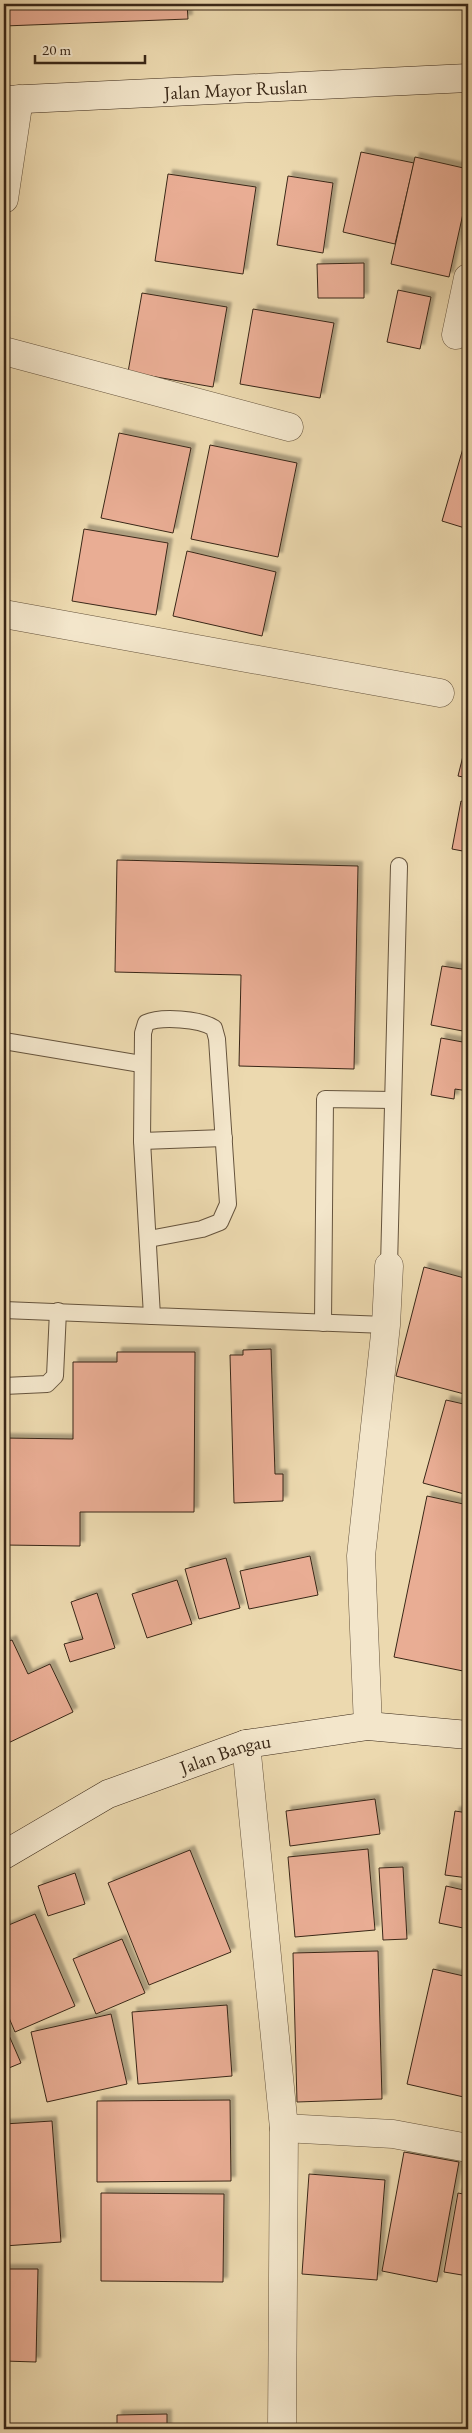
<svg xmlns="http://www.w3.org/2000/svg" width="472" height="2433" font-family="'EB Garamond',serif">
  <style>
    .building { fill: #e9ad94; stroke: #392717; filter: url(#shadow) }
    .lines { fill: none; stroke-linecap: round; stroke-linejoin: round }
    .lane-casing { stroke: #66543d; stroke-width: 18 }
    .street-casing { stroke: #66543d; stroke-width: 29 }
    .secondary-casing { stroke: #392717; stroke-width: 29 }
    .lane { stroke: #f3e6cb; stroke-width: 16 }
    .street { stroke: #f3e6cb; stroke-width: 28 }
    .secondary { stroke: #f3e6cb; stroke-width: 28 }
    .labels { text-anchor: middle; stroke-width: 5; stroke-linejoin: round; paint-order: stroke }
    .street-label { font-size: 19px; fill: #392717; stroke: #f3e6cb }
  </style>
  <defs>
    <filter id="shadow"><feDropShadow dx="4.5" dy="-4.5" stdDeviation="1" flood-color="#0004"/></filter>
  </defs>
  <rect width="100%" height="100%" fill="#ecd9af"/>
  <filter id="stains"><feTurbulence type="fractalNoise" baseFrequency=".004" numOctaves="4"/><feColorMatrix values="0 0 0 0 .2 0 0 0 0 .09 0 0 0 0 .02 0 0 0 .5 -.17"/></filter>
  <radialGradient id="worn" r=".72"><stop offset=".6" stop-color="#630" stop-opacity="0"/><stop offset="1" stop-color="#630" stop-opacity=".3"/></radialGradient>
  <g class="building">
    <path d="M4 4H187L188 19 4 26Z"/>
    <path d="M361 152 414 163 395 244 343 232Z"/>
    <path d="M415 157 468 169V191L449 277 391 264Z"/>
    <path d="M168 174 256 187 243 274 155 261Z"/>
    <path d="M288 176 333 183 323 253 277 245Z"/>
    <path d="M364 263V298H318L317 264Z"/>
    <path d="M398 290 431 297 420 349 387 342Z"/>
    <path d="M142 293 227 307 213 387 128 372Z"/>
    <path d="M253 309 334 323 320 398 240 384Z"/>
    <path d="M468 431V529L442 521Z"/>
    <path d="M119 433 191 448 173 533 101 518Z"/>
    <path d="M210 445 297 463 278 557 191 539Z"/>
    <path d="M84 529 168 543 156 615 72 601Z"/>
    <path d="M187 551 276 572 262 636 173 616Z"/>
    <path d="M468 736V778L458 776Z"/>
    <path d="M461 801 468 803V852L452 849Z"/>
    <path d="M117 860 358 866 354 1069 239 1066 241 975 115 972Z"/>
    <path d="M442 966 468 970V1032L431 1025Z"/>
    <path d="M441 1038 468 1043V1091L455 1089 454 1099 431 1095Z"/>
    <path d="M424 1267 468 1279V1395L396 1376Z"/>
    <path d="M271 1349 275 1474H283V1501L234 1503 230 1355H243V1350Z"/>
    <path d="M117 1352H195L194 1512H80V1546L4 1545V1438L73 1439V1362H117Z"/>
    <path d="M446 1400 468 1405V1495L423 1483Z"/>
    <path d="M427 1496 468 1505V1672L394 1657Z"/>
    <path d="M310 1556 318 1595 249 1609 240 1571Z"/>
    <path d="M226 1558 240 1608 199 1619 185 1569Z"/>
    <path d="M177 1580 192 1624 147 1638 132 1594Z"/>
    <path d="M97 1593 115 1648 70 1662 64 1644 83 1639 71 1602Z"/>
    <path d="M12 1640 28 1674 50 1664 73 1712 4 1745V1643Z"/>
    <path d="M375 1799 380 1834 290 1846 286 1811Z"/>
    <path d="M455 1811 468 1813V1878L445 1875Z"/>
    <path d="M368 1849 375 1930 295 1937 288 1857Z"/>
    <path d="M190 1850 231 1952 149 1985 108 1883Z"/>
    <path d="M403 1867 407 1939 383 1940 379 1868Z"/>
    <path d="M75 1873 85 1904 48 1916 38 1886Z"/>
    <path d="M446 1886 468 1891V1929L439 1923Z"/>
    <path d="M35 1914 75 2006 15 2032 4 2006V1927Z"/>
    <path d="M122 1939 145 1993 96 2014 73 1959Z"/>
    <path d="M378 1951 382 2099 297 2102 293 1953Z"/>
    <path d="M433 1969 468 1977V2098L407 2084Z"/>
    <path d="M227 2005 232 2076 138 2084 132 2012Z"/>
    <path d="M111 2014 127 2084 47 2102 31 2032Z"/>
    <path d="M4 2024 21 2063 4 2070Z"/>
    <path d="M230 2100 231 2181 97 2182V2101Z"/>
    <path d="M52 2121 61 2242 4 2246V2124Z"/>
    <path d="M404 2152 459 2162 437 2282 382 2271Z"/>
    <path d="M309 2174 385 2180 377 2280 302 2274Z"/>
    <path d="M101 2193 224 2194 223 2282 101 2281Z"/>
    <path d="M458 2193 468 2195V2276L444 2272Z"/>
    <path d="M4 2269H38L36 2362 4 2361Z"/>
    <path d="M167 2414V2429H117V2415Z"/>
  </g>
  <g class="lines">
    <g class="lane-casing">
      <g id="lane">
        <path d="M4 1041 141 1064"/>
        <path d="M142 1141 224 1138"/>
        <path d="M149 1239 202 1229 220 1222 228 1204 217 1039 214 1028C200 1019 161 1016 146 1023L143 1033 142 1141 152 1316 386 1325"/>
        <path d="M389 1266 399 866"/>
        <path d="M4 1310 152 1316"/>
        <path d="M323 1323 325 1099 393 1100"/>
        <path d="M4 1386 47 1384 55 1376 58 1311"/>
      </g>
    </g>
    <g class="street-casing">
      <g id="street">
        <path d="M4 199 19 99"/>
        <path d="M456 335 468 278"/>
        <path d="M4 351 289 427"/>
        <path d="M4 614 440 693"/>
        <path d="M368 1726 361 1556 386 1325 389 1266"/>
        <path d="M246 1744 284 2128 282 2429"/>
        <path d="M284 2128 393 2134 468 2148"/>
      </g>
    </g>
    <g class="secondary-casing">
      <g id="secondary">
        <path id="s1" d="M4 100 468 78"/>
        <path id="s2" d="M4 1855 108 1794 246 1744 368 1726 468 1735"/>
      </g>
    </g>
    <use href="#lane" class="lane"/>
    <use href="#street" class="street"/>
    <use href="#secondary" class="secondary"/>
  </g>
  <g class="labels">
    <g class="street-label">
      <text dy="7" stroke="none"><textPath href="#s1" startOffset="232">Jalan Mayor Ruslan</textPath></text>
      <text dy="7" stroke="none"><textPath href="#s2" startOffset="245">Jalan Bangau</textPath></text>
    </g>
  </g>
  <rect width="472" height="2433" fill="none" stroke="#ecd9af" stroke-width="20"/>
  <rect x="5" y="5" width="462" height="2423" fill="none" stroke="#392717" stroke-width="2.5"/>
  <rect x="10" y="10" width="452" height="2413" fill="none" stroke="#392717"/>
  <path d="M35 55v8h110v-8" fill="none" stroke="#392717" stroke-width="2.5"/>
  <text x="42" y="55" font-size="15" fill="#392717" stroke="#f3e6cb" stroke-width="4" paint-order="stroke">20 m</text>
  <rect width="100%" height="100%" filter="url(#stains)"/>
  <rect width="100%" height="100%" fill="url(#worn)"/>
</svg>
